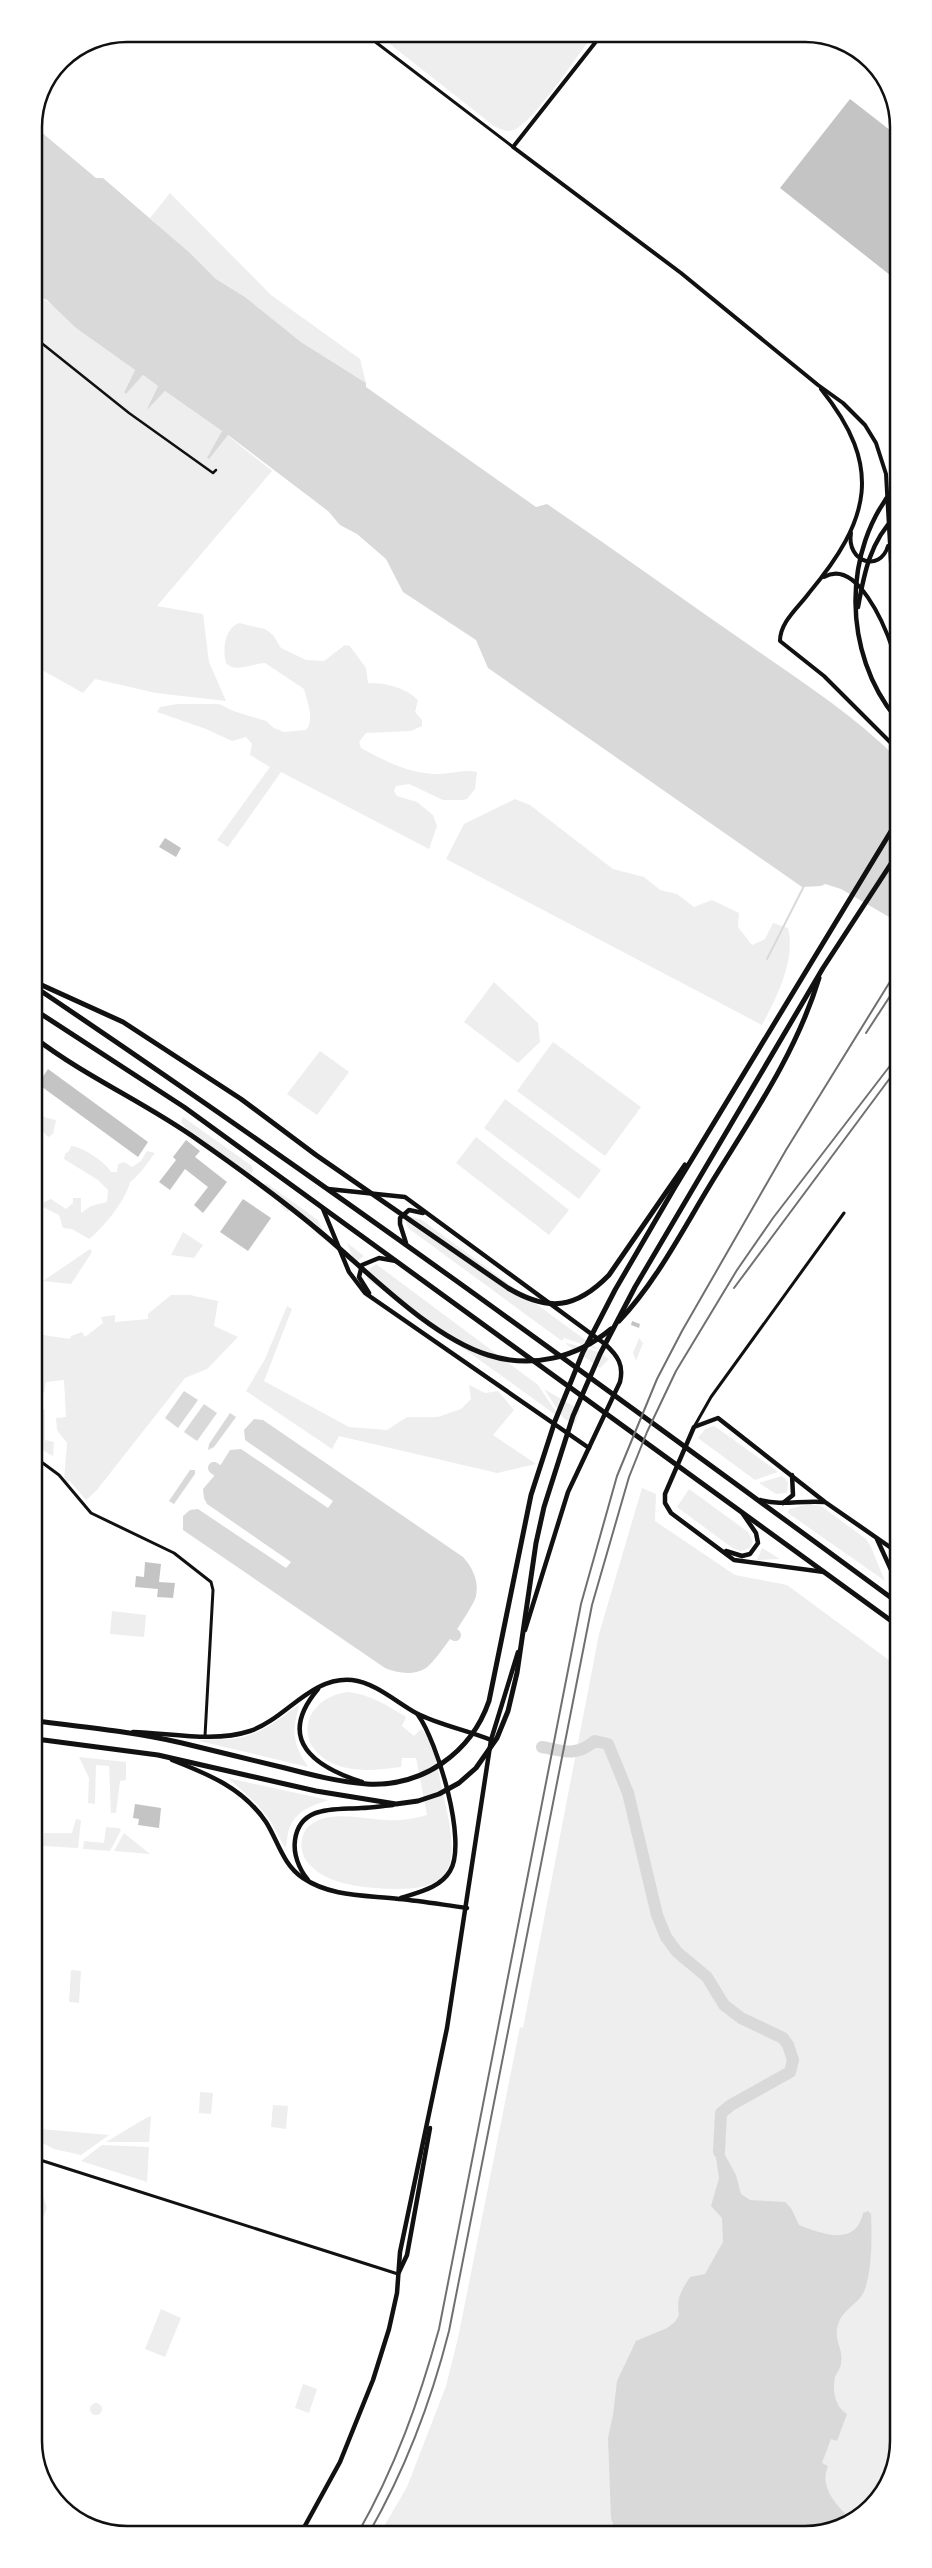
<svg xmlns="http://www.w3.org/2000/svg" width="932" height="2568" font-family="Commissioner,sans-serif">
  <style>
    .green { fill: #eee }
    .water { fill: #d9d9d9 }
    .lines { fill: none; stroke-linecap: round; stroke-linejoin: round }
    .stream { stroke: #d9d9d9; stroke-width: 2 }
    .river { stroke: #d9d9d9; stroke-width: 12 }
    .building { fill: #c4c4c4 }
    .pedestrian { stroke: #111; stroke-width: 2.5 }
    .minor { stroke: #111; stroke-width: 3 }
    .tertiary { stroke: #111; stroke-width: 4 }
    .secondary { stroke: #111; stroke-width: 4.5 }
    .primary { stroke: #111; stroke-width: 5 }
    .rail { stroke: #707070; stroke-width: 2 }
    .rim { fill: none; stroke: #111; stroke-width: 2.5 }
  </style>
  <rect width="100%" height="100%" fill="#fff"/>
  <g class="green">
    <path d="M377 34H594C577 56 537 117 516 129 508 133 502 130 494 126Z"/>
    <path d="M170 193 271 295 360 359 366 383 301 342 245 297 216 279 150 218Z"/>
    <path d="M42 298 60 310 76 328 135 370 124 391 126 393 143 375 158 386 146 411 165 391 222 431 208 459 227 435 272 471 157 606 203 614 209 662 226 701 156 693 95 679 83 693 35 666 34 307Z"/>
    <path d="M239 623 265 629 273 635 281 648 306 660 324 661 345 645 350 646 366 668 368 683C387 683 404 687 418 700L415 712 422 720V726L411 731 366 733 359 742 361 748C385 761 409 774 438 774 452 774 463 769 477 772L475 789 467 799 462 800H443L409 784 396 786 394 791 397 796 417 802 433 815 437 826 429 849 281 772 228 847 217 840 270 767 250 755 252 744 246 737 232 741 206 729 157 712 160 707 177 704H219L233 711 266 721 274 728 284 732 306 730C315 720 307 701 304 689L265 663C252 664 235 673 226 663 222 649 225 628 239 623Z"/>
    <path d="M515 799 530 805 613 869 644 877 660 890 677 894 694 907 712 900 739 913 738 927 752 945 765 939 773 923 788 928C796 959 777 997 762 1025L446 859 464 824Z"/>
    <path d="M494 982 538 1023 540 1042 518 1063 464 1022Z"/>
    <path d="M553 1042 641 1107 605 1156 517 1091Z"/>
    <path d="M320 1051 349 1072 317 1115 287 1094Z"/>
    <path d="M505 1099 601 1170 579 1199 484 1128Z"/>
    <path d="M35 1108 41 1109 44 1117 56 1120 53 1134 48 1137 39 1127V1133L35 1135Z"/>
    <path d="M183 1117 252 1166 253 1171 249 1176 185 1127 181 1122Z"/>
    <path d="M476 1137 569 1210 549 1235 456 1163Z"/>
    <path d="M71 1146C81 1146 107 1163 111 1172H117L118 1164 124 1162 132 1167 141 1161 147 1151 155 1153C147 1163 140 1175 130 1182 127 1198 102 1230 89 1239L72 1229 63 1228 59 1215 43 1207 44 1202 51 1199 66 1209 73 1203V1198H81V1213L91 1206 107 1202 108 1190 98 1180 64 1159 65 1154 69 1151Z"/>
    <path d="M266 1183 318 1220 329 1243 315 1232 318 1226 292 1206 288 1212 280 1206 283 1201 263 1185Z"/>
    <path d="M410 1216 422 1220 599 1350 564 1338 562 1341 408 1228 406 1221Z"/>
    <path d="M183 1232 203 1245 194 1258 171 1255Z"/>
    <path d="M347 1243 364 1256 355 1263Z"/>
    <path d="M90 1249 92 1252 71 1284 43 1281Z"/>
    <path d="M376 1264 538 1385 560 1418 370 1281 367 1279V1271Z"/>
    <path d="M171 1295H190L218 1301 214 1326 238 1337 207 1369 185 1378 96 1491 86 1500 70 1481 65 1483 64 1481 67 1443 57 1430 56 1418 66 1417 64 1380 46 1382 44 1393 36 1392V1334L70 1339 71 1336 82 1332 85 1337 103 1323 101 1317 115 1315V1322L148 1319V1314Z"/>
    <path d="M287 1306 292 1309 264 1381 349 1427 387 1430 407 1417H438L461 1409 471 1399 469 1385 485 1393 498 1391 514 1410 493 1435 536 1464 497 1473 339 1436 332 1449 246 1391 265 1359Z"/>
    <path d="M639 1338 643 1343 636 1361 633 1353Z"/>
    <path d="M567 1343 599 1352 609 1359 600 1368 566 1344Z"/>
    <path d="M544 1389 580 1410 575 1424 564 1419Z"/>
    <path d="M36 1405 45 1410V1440L54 1442 53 1456 37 1447 40 1426 36 1425Z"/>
    <path d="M714 1426 720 1430 778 1472 755 1480 698 1438 705 1429Z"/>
    <path d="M782 1476 788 1482 787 1493 776 1494 759 1483Z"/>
    <path d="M642 1488 656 1494 655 1521 735 1575 787 1585 897 1666 898 2441 879 2498 829 2531 380 2533 407 2487 446 2386 458 2338 520 2027 523 2028 599 1634Z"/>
    <path d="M689 1489 748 1532 753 1541 750 1548 741 1551 734 1549 677 1507Z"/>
    <path d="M810 1504 821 1506 866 1539 870 1545 885 1581 788 1513 789 1509Z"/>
    <path d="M762 1548 780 1559 757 1560Z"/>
    <path d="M112 1611 146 1615 144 1637 110 1634Z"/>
    <path d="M348 1692C370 1694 388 1706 406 1717L402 1726 414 1736 421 1729 428 1737C437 1758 440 1781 445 1803 462 1874 450 1894 375 1888 352 1886 325 1882 309 1864 299 1854 299 1835 309 1826 328 1809 363 1819 386 1820 400 1821 414 1819 427 1815L416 1758H402L401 1767C378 1770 353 1773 332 1763 290 1742 306 1697 348 1692Z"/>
    <path d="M299 1705C295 1722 291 1736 300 1753 302 1758 306 1763 308 1767L199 1741C207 1738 223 1740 233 1739 261 1735 277 1720 299 1705Z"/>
    <path d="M79 1757 126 1762V1780L120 1781 116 1813H111L109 1766 96 1765 95 1804 88 1803 89 1778Z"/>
    <path d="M228 1778 328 1800H329C310 1806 293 1812 288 1833 287 1839 287 1845 285 1848L271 1822 258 1805Z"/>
    <path d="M76 1819 81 1820 78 1848 43 1846 44 1833H72Z"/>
    <path d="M106 1827 119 1828 121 1830 110 1851 83 1849 84 1841 104 1843Z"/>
    <path d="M124 1833 150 1854 114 1851Z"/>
    <path d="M71 1970 81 1971 79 2003 69 2002Z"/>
    <path d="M200 2092 213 2093 211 2114 199 2113Z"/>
    <path d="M273 2105 288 2106 286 2129 271 2127Z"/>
    <path d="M151 2116 149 2142H106L146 2118Z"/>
    <path d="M37 2128 41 2129 109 2135 81 2155 54 2149 37 2140Z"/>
    <path d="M102 2145 149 2147 147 2182 81 2161Z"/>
    <path d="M37 2191 42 2193 47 2208 40 2225 37 2222Z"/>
    <path d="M161 2309 181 2318 165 2357 145 2349Z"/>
    <path d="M303 2384 317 2389 309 2413 295 2408Z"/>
    <circle cx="96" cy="2409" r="6"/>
  </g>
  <g class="water">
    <path d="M35 120 39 124 40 131 96 178H103L191 254 216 279 245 297 301 342 366 383V387L536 507 547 504C616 551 684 600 752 647 802 682 852 714 896 757V921L841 889 825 884 821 886 802 887 488 668 476 640 403 592 386 559 357 534 340 525 328 511 228 435 209 459 207 458 222 431 165 391 146 411 158 386 143 375 126 394 124 392 135 370 76 328 47 300 42 298 34 307V299L38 292 34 288Z"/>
    <path d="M184 1391 198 1400 178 1428 165 1418Z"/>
    <path d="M204 1404 217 1413 197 1441 184 1432Z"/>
    <path d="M230 1413 236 1417 214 1447 208 1450 209 1444Z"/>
    <path d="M254 1419 263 1420 463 1557C473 1568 479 1581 476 1596 475 1605 435 1663 426 1668 414 1676 397 1673 385 1668L183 1530V1516L190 1510 198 1509 286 1568 291 1562 207 1504 204 1498 203 1489 215 1475 447 1636 452 1628 220 1466 230 1450 241 1449 328 1508 333 1501 245 1440 244 1430Z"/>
    <path d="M190 1470H195V1474L174 1504 169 1501Z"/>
    <path d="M718 2137 720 2146 736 2175 741 2194 750 2200 785 2202 791 2208 799 2225C822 2234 856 2247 863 2213L868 2211 871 2214C872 2238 872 2264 866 2286 862 2303 845 2307 839 2322 832 2340 844 2348 841 2363 841 2368 837 2372 835 2377 832 2391 835 2407 847 2414L837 2441 831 2439 822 2463 828 2466C819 2487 836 2504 849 2518L829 2531 616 2532 611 2518 608 2438 613 2415 617 2381 636 2341 667 2328 675 2322 679 2315C676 2299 681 2291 690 2277L705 2274 723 2242 722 2218 711 2206 719 2178 716 2158Z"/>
  </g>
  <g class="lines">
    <path class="stream" d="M767 959 804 886"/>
    <g class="river">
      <path d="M214 1468 455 1635"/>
      <path d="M542 1747C565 1751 575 1757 595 1741L608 1744 628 1793 657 1915 666 1937 677 1952 707 1977 724 2005 741 2018 783 2038 788 2045 793 2060 790 2072 731 2105 721 2113 719 2152"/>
    </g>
  </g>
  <g class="building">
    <path d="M850 99 895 134V279L780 188Z"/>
    <path d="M165 838 181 848 176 857 159 847Z"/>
    <path d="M48 1069 148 1142 138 1157 38 1084Z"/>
    <path d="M186 1140 200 1151 195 1157 227 1182 203 1213 194 1205 208 1187 185 1169 170 1190 159 1182 176 1160 173 1157Z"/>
    <path d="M243 1199 271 1218 248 1251 220 1232Z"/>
    <path d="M632 1321 640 1324 639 1328 631 1325Z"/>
    <path d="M145 1562 161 1564 159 1582 175 1583 173 1598 157 1597 158 1589 135 1587 136 1576 144 1577Z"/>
    <path d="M135 1804 161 1808 159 1828 138 1825 139 1819 133 1818Z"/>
  </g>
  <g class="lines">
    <path class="pedestrian" d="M34 337 129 413 213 473 216 470"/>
    <g class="minor">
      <path d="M365 34 513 147"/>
      <path d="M694 1427 711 1397 844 1213"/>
      <path d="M36 1458 59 1475 91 1513 174 1553 211 1582 213 1590 205 1736"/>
      <path d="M37 2159 398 2274"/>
    </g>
    <g class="tertiary">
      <path d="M602 34 513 147 681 273 818 385 843 403 865 425 876 443 886 474 896 654"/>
      <path d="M821 389C884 467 870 520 809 593 798 608 780 622 780 641L824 676 896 748"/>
      <path d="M851 533C846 562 880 573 888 546"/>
      <path d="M824 577C857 558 885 626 893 650"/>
    </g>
    <g class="secondary">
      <path d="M896 486C841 550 843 654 896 718"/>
      <path d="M858 607C864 574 870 541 896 516"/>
      <path d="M328 1189 405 1197 605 1344C618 1356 624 1365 620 1382L568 1492 525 1630"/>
      <path d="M323 1209 349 1272 365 1293 589 1448"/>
      <path d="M406 1243 400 1224V1218L409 1210 423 1213"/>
      <path d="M369 1293 359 1277 362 1265 379 1258 396 1261"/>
      <path d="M760 1500C782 1506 801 1500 824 1502"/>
      <path d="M783 1503 793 1495 792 1475"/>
      <path d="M877 1539 897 1583"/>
      <path d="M726 1551 742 1556 750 1554 758 1543 756 1533 743 1514"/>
      <path d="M824 1572 734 1560 671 1513 665 1503V1494L694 1427 718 1418 825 1502 897 1552"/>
      <path d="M318 1689C275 1740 315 1767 362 1782"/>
      <path d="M133 1732C170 1733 214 1743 250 1731 286 1719 311 1676 352 1680 376 1683 396 1702 416 1713 439 1725 467 1730 491 1740"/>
      <path d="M172 1760C208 1774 243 1788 266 1822 278 1841 283 1865 303 1878 331 1897 366 1895 399 1899 422 1901 444 1905 467 1908"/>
      <path d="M308 1880C299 1869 293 1854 295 1840 300 1805 335 1810 361 1808 372 1808 382 1806 393 1805"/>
      <path d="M401 1898C419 1892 440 1888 450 1871 468 1842 437 1741 418 1715"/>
      <path d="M399 2272 407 2255 430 2128"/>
      <path d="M301 2533 340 2462 373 2380 389 2329 397 2293 400 2252 447 2028 491 1740 518 1652"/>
    </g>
    <g class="primary">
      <path d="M35 982 123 1022 241 1099 316 1155 508 1288C548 1312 576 1309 609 1275L685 1165"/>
      <path d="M35 987C328 1184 612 1393 897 1602"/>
      <path d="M35 1010 184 1107 897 1625"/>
      <path d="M35 1038C86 1077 146 1103 198 1140 241 1170 284 1201 324 1235 370 1274 431 1337 488 1355 532 1369 576 1358 611 1329"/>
      <path d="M619 1321C656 1282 682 1231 710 1185 751 1118 796 1054 819 978"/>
      <path d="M36 1721C85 1727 134 1732 182 1743 216 1751 251 1760 285 1768 312 1775 339 1782 367 1784 423 1787 471 1753 489 1701L531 1495 555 1421 583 1352 615 1290 675 1187 896 823"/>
      <path d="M36 1739 158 1755 316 1791 396 1804 418 1801 439 1794 459 1783 476 1768 497 1738 508 1711 517 1673 536 1543 544 1507 573 1416 600 1354 635 1287 823 968 896 856"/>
    </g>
    <g class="rail">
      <path d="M866 1033 896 987"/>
      <path d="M734 1288 896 1070"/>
      <path d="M358 2533C395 2468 419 2401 439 2329L581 1604 617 1476 657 1379 682 1331 786 1150 896 972"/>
      <path d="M369 2533C405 2470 431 2402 449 2331L592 1605 629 1477 647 1432 676 1371 737 1270 773 1218 896 1058"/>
    </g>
  </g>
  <path d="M0 0H932V2568H0ZM127 42H805A85 85 0 0 1 890 127V2441A85 85 0 0 1 805 2526H127A85 85 0 0 1 42 2441V127A85 85 0 0 1 127 42Z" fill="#fff" fill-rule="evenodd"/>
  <path class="rim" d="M127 42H805A85 85 0 0 1 890 127V2441A85 85 0 0 1 805 2526H127A85 85 0 0 1 42 2441V127A85 85 0 0 1 127 42Z"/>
</svg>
